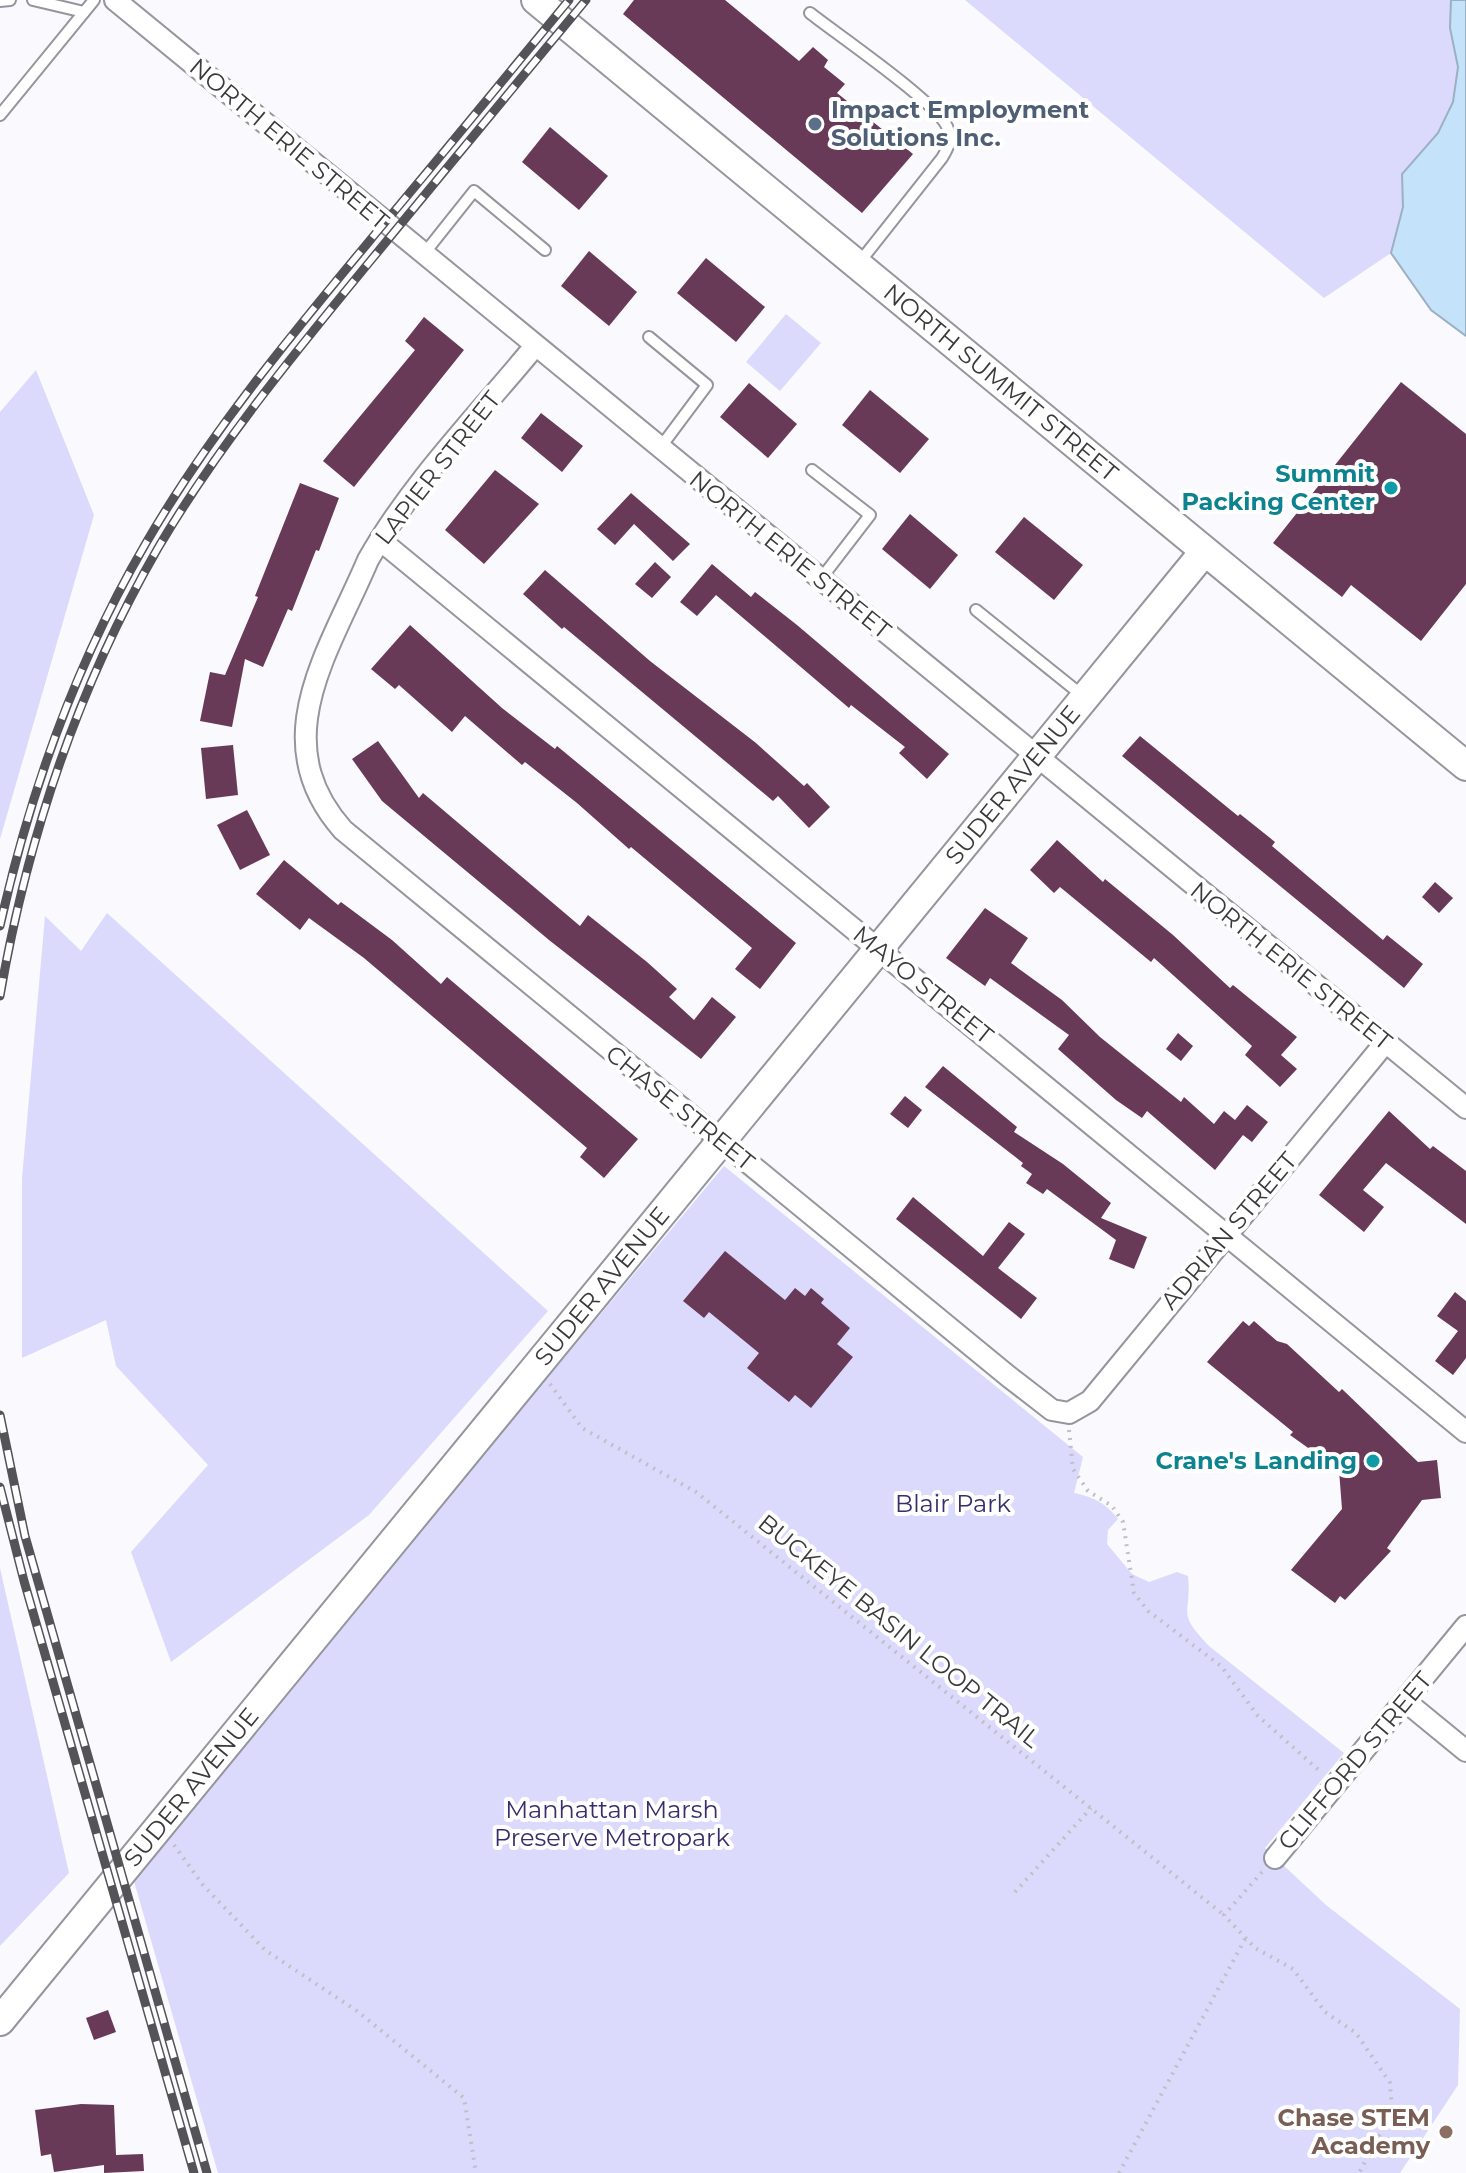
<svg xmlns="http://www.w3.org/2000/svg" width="1466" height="2173" font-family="Montserrat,sans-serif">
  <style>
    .green { fill: #dbdafd }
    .water { fill: #c4e2fa; stroke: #9bb0c1; stroke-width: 2 }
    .building { fill: #683a58 }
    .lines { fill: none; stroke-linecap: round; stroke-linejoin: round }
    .lane-casing { stroke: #95959d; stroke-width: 14 }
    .street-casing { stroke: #95959d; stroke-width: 24 }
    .secondary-casing { stroke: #95959d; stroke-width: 32 }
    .path { stroke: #bfbfc4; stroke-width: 4; stroke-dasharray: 2 6; stroke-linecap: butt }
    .lane { stroke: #fff; stroke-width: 10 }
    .street { stroke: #fff; stroke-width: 20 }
    .secondary { stroke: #fff; stroke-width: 28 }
    .rail-casing { stroke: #545458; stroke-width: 9 }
    .rail { stroke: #fff; stroke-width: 6; stroke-dasharray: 18; stroke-linecap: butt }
    .service-dot { fill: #5c6f8a; stroke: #fff; stroke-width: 3 }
    .culture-dot { fill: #0f9aa8; stroke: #fff; stroke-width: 3 }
    .education-dot { fill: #8d6e63; stroke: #fff; stroke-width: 3 }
    .labels { text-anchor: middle; stroke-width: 8; stroke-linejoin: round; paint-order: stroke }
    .service-label { font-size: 24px; font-weight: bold; fill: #4e5e75; stroke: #fff; text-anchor: start }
    .street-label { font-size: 24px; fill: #3a3a3d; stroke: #fff }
    .culture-label { font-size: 24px; font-weight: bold; fill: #0d838f; stroke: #fff; text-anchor: end }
    .park-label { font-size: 24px; fill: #382c6c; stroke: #fff }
    .education-label { font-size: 24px; font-weight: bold; fill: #785e54; stroke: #fff; text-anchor: end }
  </style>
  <rect width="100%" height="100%" fill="#f9f9fe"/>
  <g class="green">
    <path d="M965 0H1451L1450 29 1458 67 1453 102 1438 133 1402 174 1403 207 1391 253 1324 298Z"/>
    <path d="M786 314 821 343 780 391 746 362Z"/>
    <path d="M36 370 94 515 0 839V412Z"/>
    <path d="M107 913 548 1311 369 1515 171 1662 131 1552 208 1465 116 1366 106 1320 22 1358V1178L45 916 81 951Z"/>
    <path d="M724 1166 1083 1457 1074 1493C1093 1497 1106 1503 1118 1519L1108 1530 1107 1544 1132 1574 1149 1582 1177 1572 1188 1576C1192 1616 1175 1610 1209 1646L1344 1753 1265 1848 1326 1905 1460 2009 1458 2085 1400 2173H218L129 1864 541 1361 554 1370Z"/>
    <path d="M0 1568 69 1873 0 1946Z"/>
  </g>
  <path class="water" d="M1451 0H1466V336L1431 310 1391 253 1403 207 1402 174 1438 133 1453 102 1458 67 1450 28Z"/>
  <g class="building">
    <path d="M634 0H725L799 61 813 47 828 60 824 67 845 84 837 93 913 154 862 213 623 14Z"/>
    <path d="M550 127 608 176 579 210 522 162Z"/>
    <path d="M589 251 637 292 609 326 561 286Z"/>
    <path d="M706 258 765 307 736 342 677 293Z"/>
    <path d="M424 317 464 350 354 487 323 461 415 350 405 341Z"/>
    <path d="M1401 382 1466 434V584L1421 641 1351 585 1342 597 1273 543Z"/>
    <path d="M749 383 797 424 768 458 720 417Z"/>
    <path d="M870 390 929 439 900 473 842 425Z"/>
    <path d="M541 413 583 446 562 472 521 438Z"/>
    <path d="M495 470 539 504 484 564 445 530Z"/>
    <path d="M300 483 339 498 319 551 316 550 292 611 288 609 263 667 245 659 232 727 200 721 210 672 225 675 258 597 255 596Z"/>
    <path d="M631 493 690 544 673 561 634 524 615 545 597 529Z"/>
    <path d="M910 514 958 555 930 589 882 549Z"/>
    <path d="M1024 517 1083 565 1054 600 995 552Z"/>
    <path d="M655 562 671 577 652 598 635 584Z"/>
    <path d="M712 564 751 597 755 592 797 625 949 754 927 779 899 753 905 747 851 705 849 708 716 595 697 616 680 602Z"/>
    <path d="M545 570 650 661 756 743 804 786 807 783 830 807 809 828 778 796 773 801 564 627 562 629 523 594Z"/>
    <path d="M410 625 502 708 555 749 557 746 796 943 760 989 735 969 752 948 631 847 629 849 577 803 525 762 522 765 465 716 452 732 399 685 395 689 371 669Z"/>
    <path d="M1140 736 1238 816 1240 814 1275 842 1272 846 1383 940 1387 935 1423 964 1404 988 1122 756Z"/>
    <path d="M378 741 419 798 423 793 580 926 588 915 647 962 677 989 669 997 694 1020 712 997 736 1017 701 1059 549 940 382 801 352 759Z"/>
    <path d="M233 745 238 795 206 799 201 748Z"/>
    <path d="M247 810 270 855 240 870 217 825Z"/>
    <path d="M1057 840 1103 882 1105 879 1173 935 1230 988 1233 985 1297 1037 1281 1055 1297 1069 1280 1087 1245 1055 1252 1046 1154 958 1151 962 1060 887 1054 893 1030 870Z"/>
    <path d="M284 860 338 905 341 902 392 940 441 984 447 977 638 1139 604 1178 580 1157 587 1148 364 958 309 918 300 930 256 894Z"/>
    <path d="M1435 882 1453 898 1439 913 1422 897Z"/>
    <path d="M985 908 1028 938 1011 963 1062 1000 1100 1037 1181 1102 1184 1097 1214 1124 1224 1111 1235 1120 1247 1105 1268 1122 1252 1142 1243 1135 1215 1170 1147 1111 1142 1118 1116 1100 1058 1049 1069 1035 990 978 985 986 946 958Z"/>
    <path d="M1178 1033 1193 1046 1181 1061 1166 1049Z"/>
    <path d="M943 1066 1017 1127 1014 1132 1063 1164 1111 1203 1101 1218 1147 1237 1134 1269 1109 1259 1116 1240 1047 1189 1043 1194 1026 1183 1032 1174 1021 1166 1023 1163 925 1087Z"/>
    <path d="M905 1096 922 1110 908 1128 890 1114Z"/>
    <path d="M1389 1111 1430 1149 1433 1146 1466 1171V1224L1386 1163 1363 1190 1384 1207 1364 1232 1319 1195Z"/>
    <path d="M913 1197 983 1256 1009 1222 1025 1234 998 1268 1037 1298 1021 1319 896 1219Z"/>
    <path d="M725 1251 785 1300 795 1288 805 1296 811 1288 824 1299 821 1303 850 1328 837 1344 853 1357 811 1408 795 1395 789 1402 747 1368 759 1353 709 1312 704 1318 683 1301Z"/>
    <path d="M1455 1292 1466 1301V1358L1453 1375 1435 1361 1458 1331 1437 1316Z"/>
    <path d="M1243 1321 1249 1326 1254 1321 1277 1341 1287 1344 1339 1392 1342 1389 1418 1462 1437 1460 1441 1498 1422 1500 1387 1548 1391 1551 1345 1600 1340 1596 1335 1603 1291 1570 1342 1509 1339 1470 1290 1435 1293 1432 1207 1362Z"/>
    <path d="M108 2010 116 2032 94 2040 86 2018Z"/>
    <path d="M81 2104 114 2105 116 2155 143 2154 144 2171 104 2173V2165L54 2172 51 2154 41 2156 35 2110Z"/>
  </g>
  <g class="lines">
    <g class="lane-casing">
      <g id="lane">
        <path d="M33 0 84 12"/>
        <path d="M0 1 10 0"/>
        <path d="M810 13C835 33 941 105 948 129 952 141 948 148 942 158L859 263"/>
        <path d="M0 115 94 0"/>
        <path d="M423 255 474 191 545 250"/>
        <path d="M649 337 707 385 660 448"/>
        <path d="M812 470 870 515 820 580"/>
        <path d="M976 610 1083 696"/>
      </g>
    </g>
    <g class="street-casing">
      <g id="street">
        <path d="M115 0 1466 1108"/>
        <path d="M535 346C479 414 412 482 368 560 329 652 264 741 343 830L1008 1376 1052 1410 1069 1413 1090 1401 1385 1043"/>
        <path d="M380 540 1466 1432"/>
        <path d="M1405 1701 1466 1751"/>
        <path d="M1275 1858 1466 1626"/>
      </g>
    </g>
    <g class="secondary-casing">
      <g id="secondary">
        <path id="s1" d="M536 0 1466 766"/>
        <path id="s2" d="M0 2021 1204 552"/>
      </g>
    </g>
    <g class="path">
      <path d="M550 1384 582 1428 696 1492 1224 1915"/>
      <path d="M1069 1430 1073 1469 1088 1491 1112 1506 1123 1522 1134 1593 1148 1611 1221 1666 1258 1716 1322 1773"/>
      <path d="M174 1845 203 1885 265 1950 357 2011 464 2098 476 2173"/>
      <path d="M1262 1872 1224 1915 1255 1948 1293 1969 1325 2012 1356 2033 1390 2083 1392 2111 1359 2173"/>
      <path d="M1015 1892 1091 1808"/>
      <path d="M1119 2173 1245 1939"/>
    </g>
    <use href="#lane" class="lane"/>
    <use href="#street" class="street"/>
    <use href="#secondary" class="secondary"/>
    <g class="rail-casing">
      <g id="rail">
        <path d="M0 926C30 791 76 663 146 543 211 431 293 333 376 233 441 156 505 78 569 0"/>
        <path d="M0 996C27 839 78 687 158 548 217 448 289 360 362 271 437 180 511 90 586 0"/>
        <path d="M0 1415 25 1536 207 2173"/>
        <path d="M0 1487 24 1581 194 2173"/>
      </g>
    </g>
    <use href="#rail" class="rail"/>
  </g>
  <circle class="service-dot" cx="815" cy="124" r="8"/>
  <g class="culture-dot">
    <circle cx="1391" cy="488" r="8"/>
    <circle cx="1373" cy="1461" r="8"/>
  </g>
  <circle class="education-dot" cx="1446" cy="2132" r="8"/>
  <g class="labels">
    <g class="service-label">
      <text x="831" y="118">Impact Employment<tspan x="831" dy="28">Solutions Inc.</tspan></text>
    </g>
    <g class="street-label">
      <text transform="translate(289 144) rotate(40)" y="8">NORTH ERIE STREET</text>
      <text dy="8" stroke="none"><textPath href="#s1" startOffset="602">NORTH SUMMIT STREET</textPath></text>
      <text transform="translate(438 468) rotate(-52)" y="8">LAPIER STREET</text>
      <text transform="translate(790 555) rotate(39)" y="8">NORTH ERIE STREET</text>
      <text dy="8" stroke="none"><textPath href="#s2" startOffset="1598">SUDER AVENUE</textPath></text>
      <text transform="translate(1291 966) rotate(39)" y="8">NORTH ERIE STREET</text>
      <text transform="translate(923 985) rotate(39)" y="8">MAYO STREET</text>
      <text transform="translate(680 1108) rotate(39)" y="8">CHASE STREET</text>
      <text transform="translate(1229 1231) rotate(-50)" y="8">ADRIAN STREET</text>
      <text dy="8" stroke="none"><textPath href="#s2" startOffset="950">SUDER AVENUE</textPath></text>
      <text transform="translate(899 1631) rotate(39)" y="8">BUCKEYE BASIN LOOP TRAIL</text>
      <text transform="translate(1355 1761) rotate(-50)" y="8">CLIFFORD STREET</text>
      <text dy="8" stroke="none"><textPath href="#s2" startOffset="302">SUDER AVENUE</textPath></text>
    </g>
    <g class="culture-label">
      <text x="1375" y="482">Summit<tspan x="1375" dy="28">Packing Center</tspan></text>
      <text x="1357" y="1469">Crane's Landing</text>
    </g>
    <g class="park-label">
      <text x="953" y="1512">Blair Park</text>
      <text x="612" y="1818">Manhattan Marsh<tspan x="612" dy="28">Preserve Metropark</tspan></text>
    </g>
    <g class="education-label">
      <text x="1430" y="2126">Chase STEM<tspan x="1430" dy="28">Academy</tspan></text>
    </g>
  </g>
</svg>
